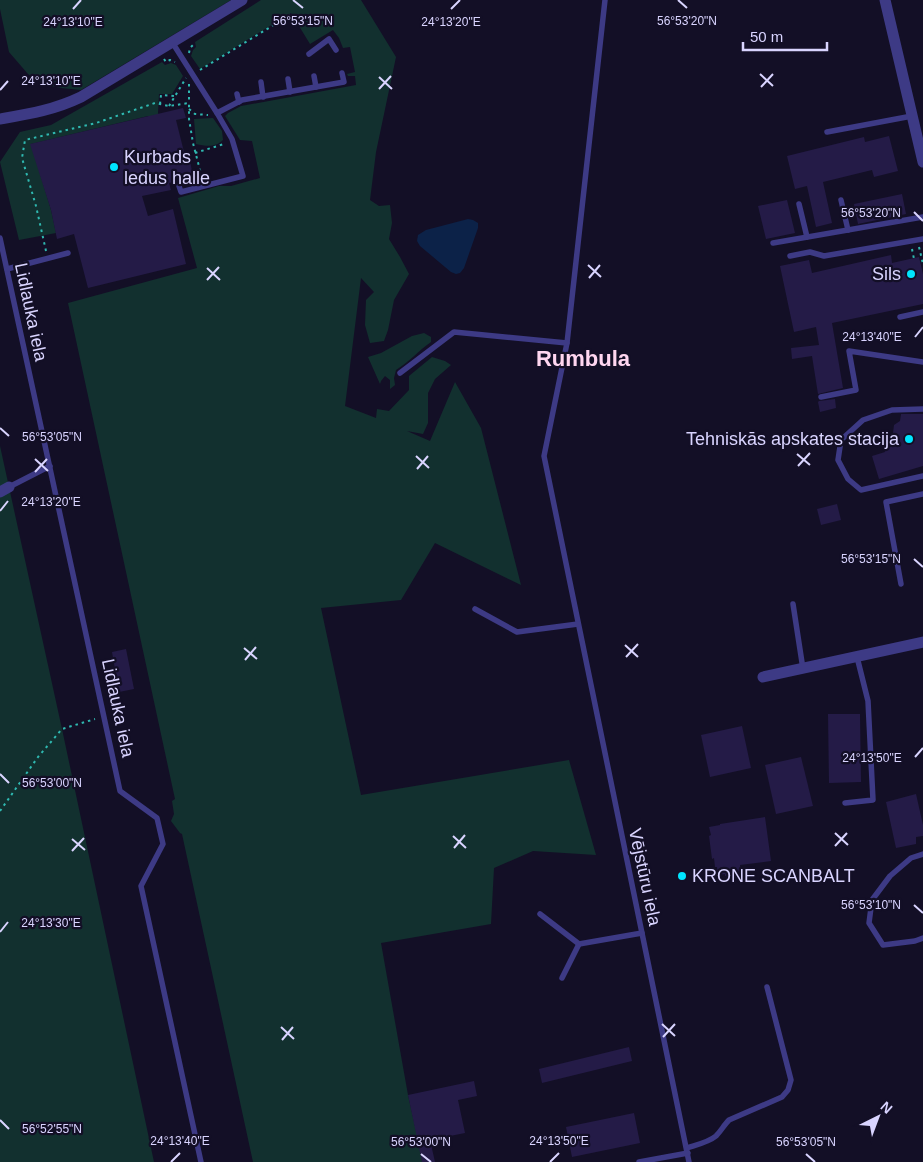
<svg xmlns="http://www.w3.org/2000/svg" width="923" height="1162" font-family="Arial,sans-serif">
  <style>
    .green { fill: #12302f }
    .water { fill: #0c2248 }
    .building { fill: #241b47 }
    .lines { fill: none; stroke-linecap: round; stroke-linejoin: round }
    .path { stroke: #2fb8b0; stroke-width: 2; stroke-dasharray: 2.5 4; stroke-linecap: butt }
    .lane { stroke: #3d3a85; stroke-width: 5.5 }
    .street { stroke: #3d3a85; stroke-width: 11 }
    .ticks { fill: none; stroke: #d9d4ff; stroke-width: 2 }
    .poi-dot { fill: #00e5ff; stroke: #130f26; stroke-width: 2 }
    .labels { text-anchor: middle; stroke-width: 4.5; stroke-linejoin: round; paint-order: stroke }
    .poi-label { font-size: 18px; fill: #d9d4ff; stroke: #130f26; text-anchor: start }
    .street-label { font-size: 18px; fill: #d9d4ff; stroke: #130f26 }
    .district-label { font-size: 22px; font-weight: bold; fill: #ffd6f0; stroke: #130f26 }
    .ticks-label { font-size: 12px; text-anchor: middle; fill: #d9d4ff; stroke: #130f26; stroke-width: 4.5; stroke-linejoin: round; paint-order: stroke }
  </style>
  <rect width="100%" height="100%" fill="#130f26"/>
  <g class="green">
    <path d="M0 0H231L81 90 61 88 46 85 28 74 9 52 0 9Z"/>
    <path d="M261 0H361L396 57 376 152 370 200 379 206 390 205 392 223 389 239 400 257 409 274 394 300 388 330 384 341 370 343 365 325 366 300 374 292 361 278 345 406 376 418 377 409 389 411 409 390V376L432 357 445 361 451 365 435 379 428 393V423L423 434 407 431 430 441 455 382 481 428 521 585 435 543 401 600 321 608 361 795 569 760 596 855 533 851 494 868 491 924 381 943 408 1095 423 1162H253L182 834 180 833 171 821 174 814 172 801 175 799 68 303 197 268 178 198 219 186H231L260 178 252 141 240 140 225 116 228 113 241 106 356 85 355 76H348L347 74 355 72 350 47 343 48 339 38 333 30 310 44 291 13 200 69 191 56 193 50 196 47 195 42Z"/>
    <path d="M162 62 165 65 171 63 176 65 183 76 172 94H159L158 113 160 118 150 121 148 116 31 144 51 210 56 233 19 240 0 162 20 132 51 125Z"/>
    <path d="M213 118 222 131 223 140C215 148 206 146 196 144L194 119Z"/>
    <path d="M424 333 431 337V342C418 351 409 362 396 370L394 378 395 385 390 389V380L385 376 381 381 380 384 368 357 381 353 412 336Z"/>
    <path d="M0 446 62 729 154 1162H0Z"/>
  </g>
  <path class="water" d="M468 219 473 220 478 223V228L464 268 460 273 456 274 451 272 420 246 417 241 418 235 426 230Z"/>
  <g class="building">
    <path d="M183 108 186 118 176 120 185 156 189 155 193 177 169 183 171 190 142 196 148 216 173 209 186 264 88 288 74 234 57 239 51 210 30 144Z"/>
    <path d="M889 136 898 171 874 177 872 170 823 182 832 223 816 227 807 186 795 189 787 156 864 137 865 142Z"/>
    <path d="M902 194 906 214 858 224 854 204Z"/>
    <path d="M787 200 795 233 766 239 758 206Z"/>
    <path d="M891 255 892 263 919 257 923 274V304L832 323 843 388 818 394 812 356 792 359 791 348 819 345 816 327 794 332 780 266 809 260 812 273Z"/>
    <path d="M835 399 836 408 820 412 818 402 819 401Z"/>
    <path d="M901 414H923V466L879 479 872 456 885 452 884 449 897 445 893 433 894 425 900 421Z"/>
    <path d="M837 504 841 520 821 525 817 509Z"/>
    <path d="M126 649 134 689 119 692 112 652Z"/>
    <path d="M828 714H860L861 782 829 783Z"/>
    <path d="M742 726 751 768 710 777 701 735Z"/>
    <path d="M801 757 813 806 776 814 765 765Z"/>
    <path d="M916 794 923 825V836L916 837V844L896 848 886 802Z"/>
    <path d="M765 817 771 861 740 865 741 872 734 873V874L725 876V874L718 875 717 867H715L714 858 712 859 709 836 711 835 709 827 720 825V824Z"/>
    <path d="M629 1047 632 1061 542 1083 539 1069Z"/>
    <path d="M474 1081 477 1096 458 1100 465 1133 430 1140 435 1162H422L408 1095Z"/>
    <path d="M634 1113 640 1143 572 1157 566 1127Z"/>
  </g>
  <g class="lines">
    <g class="path">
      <path d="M189 53 190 48 193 45 191 42"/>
      <path d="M164 59 166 62 170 60 175 62"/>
      <path d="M200 70 290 15"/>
      <path d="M189 84V102"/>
      <path d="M160 104 161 95 175 96"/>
      <path d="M169 106 186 78"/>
      <path d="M189 109 195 114 208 115"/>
      <path d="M195 153 224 144"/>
      <path d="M919 247 923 264"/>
      <path d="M912 249 914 259"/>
      <path d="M46 251 36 206 22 158 25 140 96 123 155 103 169 106 189 103V119L193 143 202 178"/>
      <path d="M0 811 38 757 62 729 95 719"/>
    </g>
    <g class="lane">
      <path d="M605 0 567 343 544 456 689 1162"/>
      <path d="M172 42 217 113 232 139 243 176 181 192 179 186"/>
      <path d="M309 54 329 39 336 50"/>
      <path d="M314 76 316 87"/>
      <path d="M288 79 290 92"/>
      <path d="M261 82 263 97"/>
      <path d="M237 94 239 102"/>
      <path d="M217 113 242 100 344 82 342 73"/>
      <path d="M827 132 912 116"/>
      <path d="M841 200 848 230"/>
      <path d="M799 204 807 237"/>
      <path d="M0 238 120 791 157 818 163 844 141 886 201 1162"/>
      <path d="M773 243 923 217"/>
      <path d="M790 256 810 252 824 256 923 239"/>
      <path d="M7 269 68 253"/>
      <path d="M900 317 923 312"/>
      <path d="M400 373 454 332 567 343"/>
      <path d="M821 397 856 390 849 351 923 362"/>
      <path d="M923 409 892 410 863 420 841 440 838 460 848 479 861 490 923 476"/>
      <path d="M9 487 50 466"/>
      <path d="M901 584 886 502 923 494"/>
      <path d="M793 604 803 669"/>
      <path d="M475 609 517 632 578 624"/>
      <path d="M845 803 873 800 868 701 857 657"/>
      <path d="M923 854 911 858 890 876 872 900 869 923 883 945 915 941 923 938"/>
      <path d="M540 914 579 944 642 933"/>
      <path d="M562 978 579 944"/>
      <path d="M687 1148C696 1145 709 1142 716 1136 721 1131 724 1125 729 1120L782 1097 788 1090 791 1080 767 987"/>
      <path d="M639 1162 688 1153"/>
    </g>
    <g class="street">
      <path d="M885 0 923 162"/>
      <path d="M0 119C29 114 54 110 81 97L242 0"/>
      <path d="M0 492 9 487"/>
      <path d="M763 677 923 642"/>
    </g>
  </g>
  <path class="ticks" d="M293 0 303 8M678 0 687 8M73 9 81 0M451 9 460 0M760 74 773 86M379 77 392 89M761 87 773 74M379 89 391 76M0 90 8 81M914 212 923 221M588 265 601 277M207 268 220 280M589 278 600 265M207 280 219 267M915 337 923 327M0 428 9 436M797 454 810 465M416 456 429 468M35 459 48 471M798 466 810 453M417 469 428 456M35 472 47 459M0 511 8 501M914 559 923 567M625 645 638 657M244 648 257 659M626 657 638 644M245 660 256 647M915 757 923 748M0 774 9 783M835 833 848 845M453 836 466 848M72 839 85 850M835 846 847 833M454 848 465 835M72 851 84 838M914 905 923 913M0 932 8 922M662 1024 675 1036M281 1027 294 1039M663 1037 675 1024M282 1040 293 1027M0 1120 9 1129M421 1154 431 1162M806 1154 815 1162M171 1162 180 1153M550 1162 559 1153"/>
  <g class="poi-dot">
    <circle cx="114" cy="167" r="5"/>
    <circle cx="911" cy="274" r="5"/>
    <circle cx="909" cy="439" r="5"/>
    <circle cx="682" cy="876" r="5"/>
  </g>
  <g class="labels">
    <g class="poi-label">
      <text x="124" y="163">Kurbads<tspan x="124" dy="21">ledus halle</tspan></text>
      <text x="901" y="280" text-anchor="end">Sils</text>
      <text x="899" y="445" text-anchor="end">Tehniskās apskates stacija</text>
      <text x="692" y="882">KRONE SCANBALT</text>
    </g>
    <g class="street-label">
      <text transform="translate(31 312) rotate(78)" y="6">Lidlauka iela</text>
      <text transform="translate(118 708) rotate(78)" y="6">Lidlauka iela</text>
      <text transform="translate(645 877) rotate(78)" y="6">Vējstūru iela</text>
    </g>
    <g class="district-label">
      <text x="583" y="366">Rumbula</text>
    </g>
  </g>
  <g class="ticks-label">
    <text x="303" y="25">56°53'15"N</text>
    <text x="687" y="25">56°53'20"N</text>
    <text x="73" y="26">24°13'10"E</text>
    <text x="451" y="26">24°13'20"E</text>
    <text x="51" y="85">24°13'10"E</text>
    <text x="871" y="217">56°53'20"N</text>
    <text x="872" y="341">24°13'40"E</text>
    <text x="52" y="441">56°53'05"N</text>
    <text x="51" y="506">24°13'20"E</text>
    <text x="871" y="563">56°53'15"N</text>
    <text x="872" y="762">24°13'50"E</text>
    <text x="52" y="787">56°53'00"N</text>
    <text x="871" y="909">56°53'10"N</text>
    <text x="51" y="927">24°13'30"E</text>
    <text x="52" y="1133">56°52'55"N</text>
    <text x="180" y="1145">24°13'40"E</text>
    <text x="559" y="1145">24°13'50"E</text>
    <text x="421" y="1146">56°53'00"N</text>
    <text x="806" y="1146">56°53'05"N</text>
  </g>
  <g transform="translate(878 1117) rotate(42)" stroke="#130f26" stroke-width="4" paint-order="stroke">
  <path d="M0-4L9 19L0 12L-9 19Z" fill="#d9d4ff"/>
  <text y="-8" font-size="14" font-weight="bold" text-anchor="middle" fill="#d9d4ff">N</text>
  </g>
  <path d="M743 42v8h84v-8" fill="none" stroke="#d9d4ff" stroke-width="2.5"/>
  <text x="750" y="42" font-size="15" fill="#d9d4ff" stroke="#130f26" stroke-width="4" paint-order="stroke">50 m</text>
</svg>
